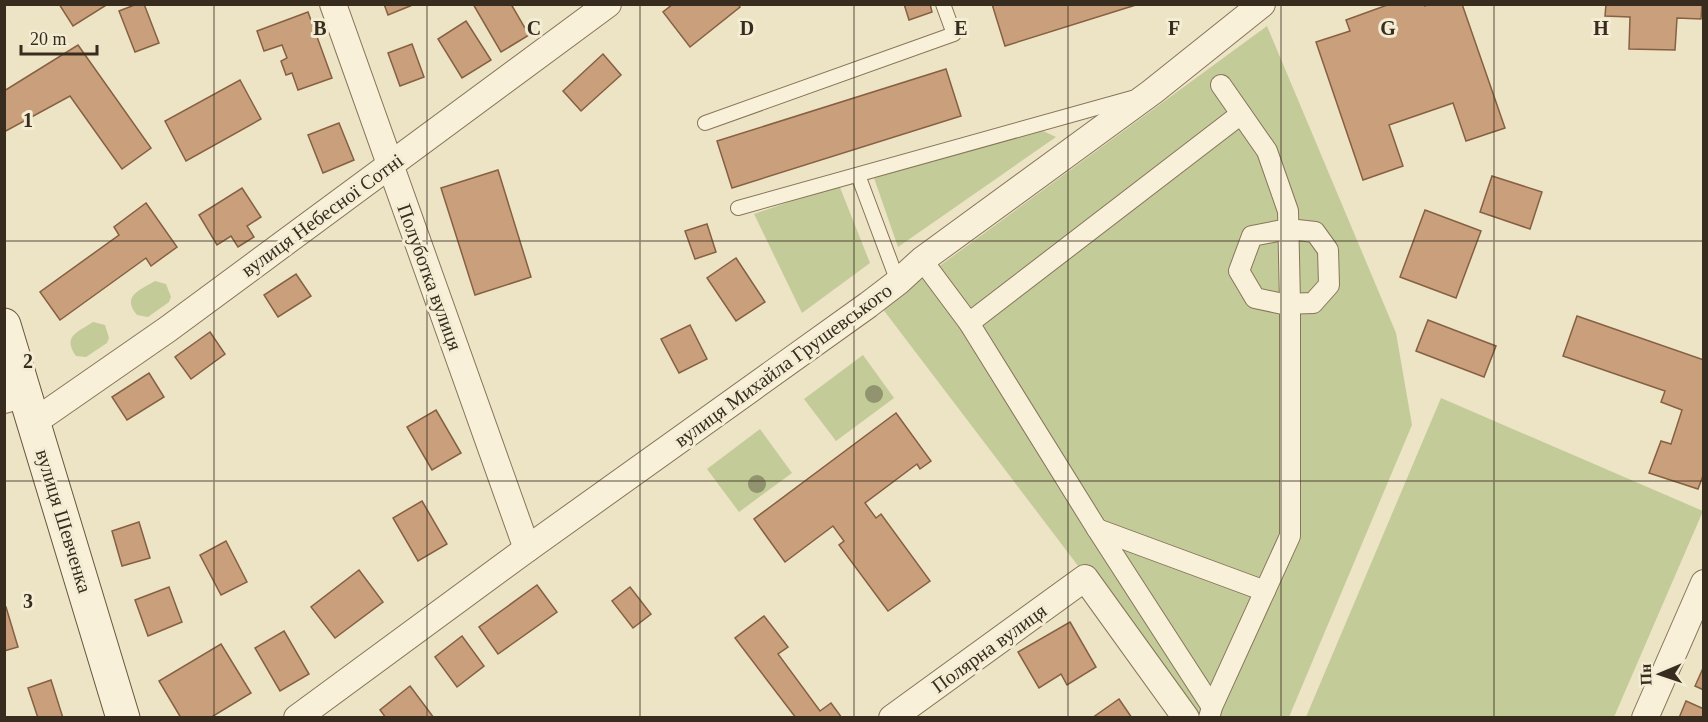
<svg xmlns="http://www.w3.org/2000/svg" width="1708" height="722" font-family="'Times New Roman',serif">
  <style>
    .green { fill: #c3cb99 }
    .building { fill: #caa07c; stroke: #866042; stroke-width: 1.5 }
    .lines { fill: none; stroke-linecap: round; stroke-linejoin: round }
    .service-casing { stroke: #87755b; stroke-width: 16 }
    .pedestrian-casing { stroke: #87755b; stroke-width: 22 }
    .minor-casing { stroke: #87755b; stroke-width: 28 }
    .secondary-casing { stroke: #69563e; stroke-width: 35 }
    .service { stroke: #f8f0d8; stroke-width: 14 }
    .pedestrian { stroke: #f8f0d8; stroke-width: 20 }
    .minor { stroke: #f8f0d8; stroke-width: 26 }
    .secondary { stroke: #f8f0d8; stroke-width: 33 }
    .tree { fill: #91946e }
    .grid { fill: none; stroke: #382c1f; stroke-width: 1.5; stroke-opacity: 0.55 }
    .labels { text-anchor: middle; stroke-width: 6; stroke-linejoin: round; paint-order: stroke }
    .street-label { font-size: 20px; fill: #382c1f; stroke: #f4edd4 }
    .grid-label { font-size: 20px; text-anchor: middle; font-weight: bold; fill: #382c1f; stroke: #f4edd4; stroke-width: 6; stroke-linejoin: round; paint-order: stroke }
  </style>
  <rect width="100%" height="100%" fill="#ede3c5"/>
  <g class="green">
    <path d="M1267 26 1396 333 1412 425 1289 717H1193L882 308Z"/>
    <path d="M1041 130 1056 137 898 247 874 178Z"/>
    <path d="M839 185 870 263 802 313 754 214Z"/>
    <path d="M155 281 166 284 171 297 169 302 148 317 137 315C121 296 140 290 155 281Z"/>
    <path d="M93 322 105 325 109 338 107 343 86 357 76 356C62 336 78 332 93 322Z"/>
    <path d="M863 355 894 398 836 441 804 399Z"/>
    <path d="M1441 398 1703 511 1614 717H1306Z"/>
    <path d="M760 429 792 473 739 512 707 469Z"/>
  </g>
  <g class="building">
    <path d="M59 4H108L73 26Z"/>
    <path d="M137 4H144L159 43 135 52 119 11Z"/>
    <path d="M384 4H415L388 15Z"/>
    <path d="M473 4H511L529 35 501 52Z"/>
    <path d="M673 4H738L740 7 690 47 663 12Z"/>
    <path d="M904 4H930L932 12 909 20Z"/>
    <path d="M992 4H1139L1005 46Z"/>
    <path d="M1390 4H1424L1425 6 1429 4H1462L1505 128 1466 141 1453 103 1389 125 1403 166 1363 180 1316 42 1350 31 1346 20Z"/>
    <path d="M1606 4H1702L1701 19 1677 18 1675 50 1629 49 1630 17 1605 16Z"/>
    <path d="M308 12 332 78 298 90 292 73 286 75 281 61 287 58 282 45 264 51 257 31Z"/>
    <path d="M466 21 491 60 462 78 438 39Z"/>
    <path d="M412 44 424 77 400 86 388 53Z"/>
    <path d="M78 45 151 148 122 169 70 96 4 132V91Z"/>
    <path d="M603 54 621 75 581 111 563 91Z"/>
    <path d="M946 69 961 116 732 188 717 141Z"/>
    <path d="M240 80 261 119 186 161 165 121Z"/>
    <path d="M339 123 354 160 323 173 308 135Z"/>
    <path d="M498 170 531 277 475 295 441 188Z"/>
    <path d="M1492 176 1542 192 1530 229 1480 212Z"/>
    <path d="M242 188 261 217 247 226 254 237 238 247 231 236 217 245 199 215Z"/>
    <path d="M146 203 177 247 151 266 146 258 60 320 40 292 119 235 114 227Z"/>
    <path d="M1425 210 1481 231 1456 298 1400 277Z"/>
    <path d="M707 224 716 252 695 259 685 231Z"/>
    <path d="M736 258 765 302 736 321 707 278Z"/>
    <path d="M296 274 311 296 278 317 264 295Z"/>
    <path d="M1577 316 1704 360V473L1698 489 1649 473 1661 441 1671 444 1682 410 1661 402 1665 391 1563 356Z"/>
    <path d="M1428 320 1496 346 1484 377 1416 351Z"/>
    <path d="M690 325 707 359 679 373 661 339Z"/>
    <path d="M210 332 225 354 191 379 175 357Z"/>
    <path d="M149 373 164 397 127 420 112 397Z"/>
    <path d="M436 410 461 453 432 470 407 427Z"/>
    <path d="M896 413 931 461 920 469 917 464 865 503 876 518 881 514 930 581 888 611 839 545 844 541 833 526 785 562 754 519Z"/>
    <path d="M422 501 447 544 418 561 393 518Z"/>
    <path d="M139 522 150 558 122 566 112 531Z"/>
    <path d="M226 541 247 582 221 595 200 555Z"/>
    <path d="M359 570 383 602 335 638 311 607Z"/>
    <path d="M537 585 557 612 498 654 479 627Z"/>
    <path d="M169 587 182 622 148 636 135 600Z"/>
    <path d="M630 587 651 614 633 628 612 601Z"/>
    <path d="M4 607H6L18 647 4 651Z"/>
    <path d="M764 616 788 647 778 654 820 711 831 703 842 718H796L735 638Z"/>
    <path d="M1070 622 1096 667 1067 685 1061 674 1039 688 1018 652Z"/>
    <path d="M284 631 309 674 280 691 255 648Z"/>
    <path d="M462 636 484 666 457 687 435 657Z"/>
    <path d="M221 644 251 693 210 718H181L159 681Z"/>
    <path d="M1704 666V690L1695 686Z"/>
    <path d="M51 680 63 718H38L28 688Z"/>
    <path d="M410 686 434 718H386L380 710Z"/>
    <path d="M1119 699 1132 718H1092Z"/>
    <path d="M1686 701 1704 709V718H1679Z"/>
  </g>
  <g class="lines">
    <g class="service-casing">
      <g id="service">
        <path d="M705 123 954 34 943 4"/>
        <path d="M858 175 898 282"/>
        <path d="M738 208 1132 98"/>
      </g>
    </g>
    <g class="pedestrian-casing">
      <g id="pedestrian">
        <path d="M1288 229 1315 232 1328 250 1329 285 1313 303 1283 304 1255 298 1239 271 1252 236Z"/>
        <path d="M922 260 969 323 1097 529 1212 707"/>
        <path d="M969 323 1241 114"/>
        <path d="M1097 529 1265 591"/>
        <path d="M1209 718 1212 707 1290 536V303L1288 211 1267 151 1221 85"/>
      </g>
    </g>
    <g class="minor-casing">
      <g id="minor">
        <path d="M333 4 527 549"/>
        <path d="M4 400 25 394"/>
        <path d="M34 422 168 329 608 4"/>
        <path d="M297 718 527 549 868 305 898 282 922 260 1152 92 1262 4"/>
        <path d="M892 718 1085 578 1186 718"/>
        <path d="M1645 718 1704 583"/>
      </g>
    </g>
    <g class="secondary-casing">
      <path id="secondary" d="M4 325 123 718"/>
    </g>
    <use href="#service" class="service"/>
    <use href="#pedestrian" class="pedestrian"/>
    <use href="#minor" class="minor"/>
    <use href="#secondary" class="secondary"/>
  </g>
  <g class="tree">
    <circle cx="874" cy="394" r="9"/>
    <circle cx="757" cy="484" r="9"/>
  </g>
  <path class="grid" d="M214 4V718M427 4V718M640 4V718M854 4V718M1068 4V718M1281 4V718M1494 4V718M4 241H1704M4 481H1704"/>
  <g class="labels">
    <g class="street-label">
      <text transform="translate(322 215) rotate(-36)" y="7">вулиця Небесної Сотні</text>
      <text transform="translate(430 277) rotate(70)" y="7">Полуботка вулиця</text>
      <text transform="translate(783 365) rotate(-36)" y="7">вулиця Михайла Грушевського</text>
      <text transform="translate(64 521) rotate(73)" y="7">вулиця Шевченка</text>
      <text transform="translate(989 648) rotate(-36)" y="7">Полярна вулиця</text>
    </g>
  </g>
  <g class="grid-label">
    <text x="320" y="35">B</text>
    <text x="534" y="35">C</text>
    <text x="747" y="35">D</text>
    <text x="961" y="35">E</text>
    <text x="1174" y="35">F</text>
    <text x="1388" y="35">G</text>
    <text x="1601" y="35">H</text>
    <text x="28" y="127">1</text>
    <text x="28" y="368">2</text>
    <text x="28" y="608">3</text>
  </g>
  <rect width="1708" height="722" fill="none" stroke="#382c1f" stroke-width="12"/>
  <g transform="translate(1660 674) rotate(268)" stroke="#f4edd4" stroke-width="4.5" paint-order="stroke">
  <path d="M0-4.5L10 22L0 15L-10 22Z" fill="#382c1f"/>
  <text y="-9" font-size="16" font-weight="bold" text-anchor="middle" fill="#382c1f">Пн</text>
  </g>
  <path d="M21 45v9h76v-9" fill="none" stroke="#382c1f" stroke-width="3"/>
  <text x="30" y="45" font-size="18" fill="#382c1f" stroke="#f4edd4" stroke-width="4.5" paint-order="stroke">20 m</text>
</svg>
